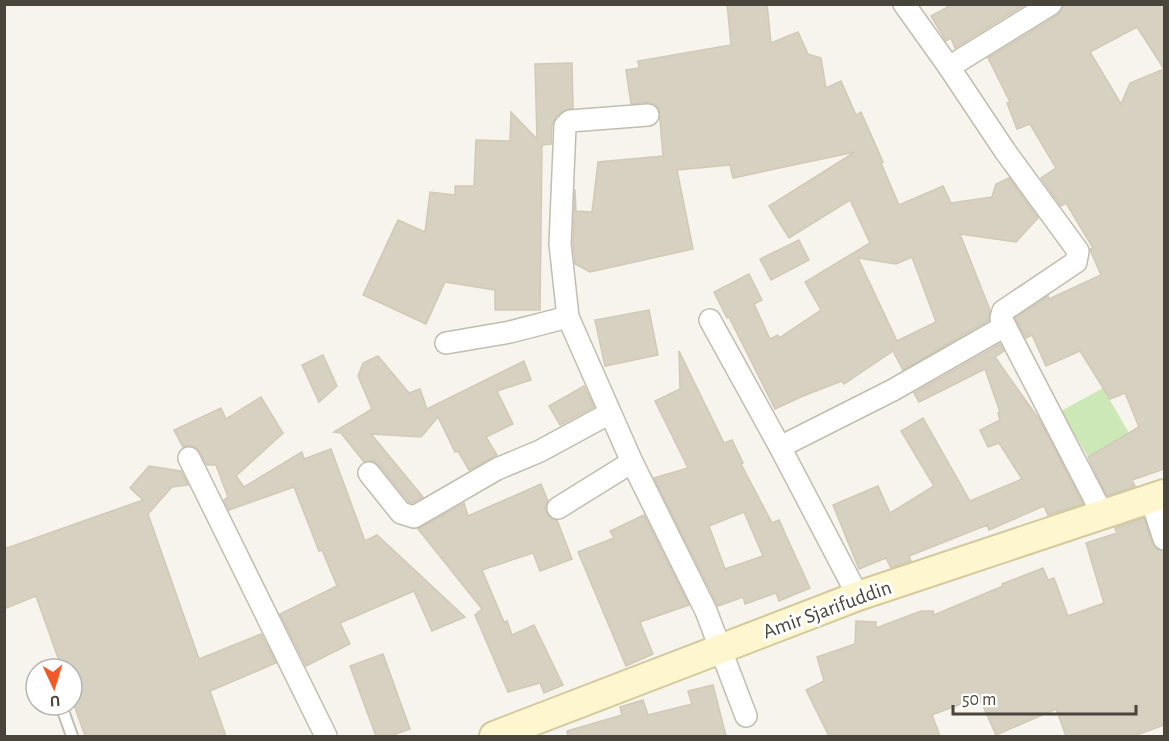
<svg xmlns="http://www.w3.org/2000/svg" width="1169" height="741" font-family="'Alegreya Sans',sans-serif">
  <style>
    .green { fill: #cde8b7 }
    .building { fill: #d7d1c2; stroke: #d2c9b5; stroke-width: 1.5; fill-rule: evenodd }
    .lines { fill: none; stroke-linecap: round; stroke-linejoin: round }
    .service-casing { stroke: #c1bdaf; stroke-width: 14 }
    .minor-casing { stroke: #c1bdaf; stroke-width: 24 }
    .secondary-casing { stroke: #d4ca9d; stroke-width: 32 }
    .service { stroke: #fff; stroke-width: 10 }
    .minor { stroke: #fff; stroke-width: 21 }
    .secondary { stroke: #fdf6cf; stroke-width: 28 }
    .labels { text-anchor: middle; stroke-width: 6; stroke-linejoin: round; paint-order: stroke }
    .street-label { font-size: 21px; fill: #4a453a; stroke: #fff }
  </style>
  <rect width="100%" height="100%" fill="#f6f4ec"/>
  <path class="green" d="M1103 388 1129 433 1088 457 1061 411Z"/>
  <g class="building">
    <path d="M727 4H767L771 43 798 32 808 54 821 58 826 88 841 81 856 115 861 112 883 162 881 163 899 205 943 186 951 203 992 197 996 184 1009 178 1038 218 1016 242 960 234 990 310 989 320 903 370 893 351 844 384 842 381 803 396 775 409 729 317 727 318 714 292 749 274 762 300 754 304 770 339 778 335 779 338 821 310 805 282 870 243 850 200 789 238 769 206 855 152 733 178 730 165 677 170 693 249 590 272 575 264 573 244 575 189 576 211 592 212 598 162 663 156 659 108 654 104 648 102 631 104 626 70 639 68 638 61 731 45ZM912 257 936 322 897 341 858 258 896 264Z"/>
    <path d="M953 4H1026L955 48 951 38 946 41 931 16Z"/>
    <path d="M1064 4H1164V469L1132 480 1135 486 1107 496 1088 457 1139 427 1125 393 1110 399 1080 351 1046 366 1032 335 1026 338 1015 318 1048 296 1049 299 1101 275 1091 252 1090 249 1093 248 1066 203 1061 206 1041 178 1056 168 1030 124 1017 129 1007 103 1010 102 988 58 1058 15ZM1137 27 1164 69 1130 83 1121 104 1090 52Z"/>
    <path d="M572 63 573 108 562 112 556 117 552 125 551 144 542 145 540 310H495V290L445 282 426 324 363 295 398 220 425 232 430 192 455 195V186H474L476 140 510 141 511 112 537 139 535 64Z"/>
    <path d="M799 240 809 260 771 280 760 259Z"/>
    <path d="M649 310 658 355 605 366 595 320Z"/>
    <path d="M1000 344 1004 351 995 357 1041 422 1083 504 1048 515 1044 506 989 530 987 525 909 556 911 561 891 568 886 558 859 569 833 505 878 486 890 513 934 486 901 431 923 418 970 501 1022 479 999 443 988 447 980 430 1000 420 998 413 1000 412 985 369 919 402 914 393Z"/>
    <path d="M679 351 724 443 732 440 743 463 741 464 772 523 779 520 810 588 779 601 776 593 745 604 743 597 718 606 654 478 688 468 655 401 680 389ZM744 512 763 556 725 569 709 526Z"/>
    <path d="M323 355 337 386 319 402 302 365Z"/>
    <path d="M378 356 409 393 420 389 427 409 524 361 531 380 497 391 513 424 486 437 497 455 469 470 458 451 455 452 438 417 421 437 371 434 423 497 412 503 409 502 379 465 373 461 364 462 341 433 334 432 372 409 358 376 363 363Z"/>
    <path d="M584 386 594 407 560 425 549 406Z"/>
    <path d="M261 397 283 433 236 476 244 487 302 452 304 459 331 449 365 541 377 535 465 617 432 631 414 591 340 623 350 644 306 666 280 614 337 586 322 550 319 551 294 487 229 510 224 500 228 497 216 465H207L196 447 189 445 183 447 174 430 221 408 226 419Z"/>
    <path d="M149 466 181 471 188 485 172 487 148 514 199 659 261 634 276 663 210 691 226 736H85L72 699V669H62L36 596 4 609V549L143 500 130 488Z"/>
    <path d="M541 484 548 501 545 508 547 514 552 519 557 520 572 559 540 571 533 553 482 570 504 622 507 621 512 635 534 625 563 685 544 693 540 683 508 692 475 615 482 609 418 529 464 503 468 516Z"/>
    <path d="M644 515 689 605 640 622 653 654 626 666 578 552 614 538 610 531Z"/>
    <path d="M1144 518 1152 543 1156 549 1164 551V725L1134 736H1066L1056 709 996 735 979 697 932 715 940 736H829L806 690 824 681 817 657 855 644 856 621 876 622V628L921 611H933L934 615 1003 586 1002 584 1043 568 1048 580 1054 578 1068 616 1104 603 1086 543 1117 533 1115 528Z"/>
    <path d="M383 654 410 729 390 736H376L350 666Z"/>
    <path d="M713 685 726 736H568L567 731 622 715 620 707 643 700 648 715 692 704 688 691Z"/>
  </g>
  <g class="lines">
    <g class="service-casing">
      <path id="service" d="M61 705 72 736"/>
    </g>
    <g class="minor-casing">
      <g id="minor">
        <path d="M904 4 949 67 1005 151 1078 251 1076 262 1003 311 1001 318 1103 515"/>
        <path d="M949 67 1051 4"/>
        <path d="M648 115 570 121 565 126 560 244 568 317 632 462 706 611 746 716"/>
        <path d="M710 320 780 447 858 596"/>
        <path d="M446 343 510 332 568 317"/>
        <path d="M780 447 893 390 1005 326"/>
        <path d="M189 458 326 736"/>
        <path d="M369 473 401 513 414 517 497 469 540 451 610 413"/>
        <path d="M1151 499 1164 539"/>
        <path d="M558 508 632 462"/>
      </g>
    </g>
    <g class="secondary-casing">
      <path id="secondary" d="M494 736 858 596 1164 494"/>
    </g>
    <use href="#service" class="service"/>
    <use href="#minor" class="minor"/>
    <use href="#secondary" class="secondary"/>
  </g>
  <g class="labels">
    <g class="street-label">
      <text transform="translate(827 609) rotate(-20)" y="7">Amir Sjarifuddin</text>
    </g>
  </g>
  <rect width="1169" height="741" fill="none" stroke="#4a453a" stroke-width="12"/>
  <g transform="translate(54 687) rotate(176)"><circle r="28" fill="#ffffff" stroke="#b7b5b0" stroke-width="1.5"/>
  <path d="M0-4.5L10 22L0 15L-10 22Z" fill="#f35925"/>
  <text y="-9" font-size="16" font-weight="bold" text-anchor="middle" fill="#4a453a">U</text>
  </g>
  <path d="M953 705v9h183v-9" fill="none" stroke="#4a453a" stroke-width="3"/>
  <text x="962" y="705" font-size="18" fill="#4a453a" stroke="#ffffff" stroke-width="4.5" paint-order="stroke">50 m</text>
</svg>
